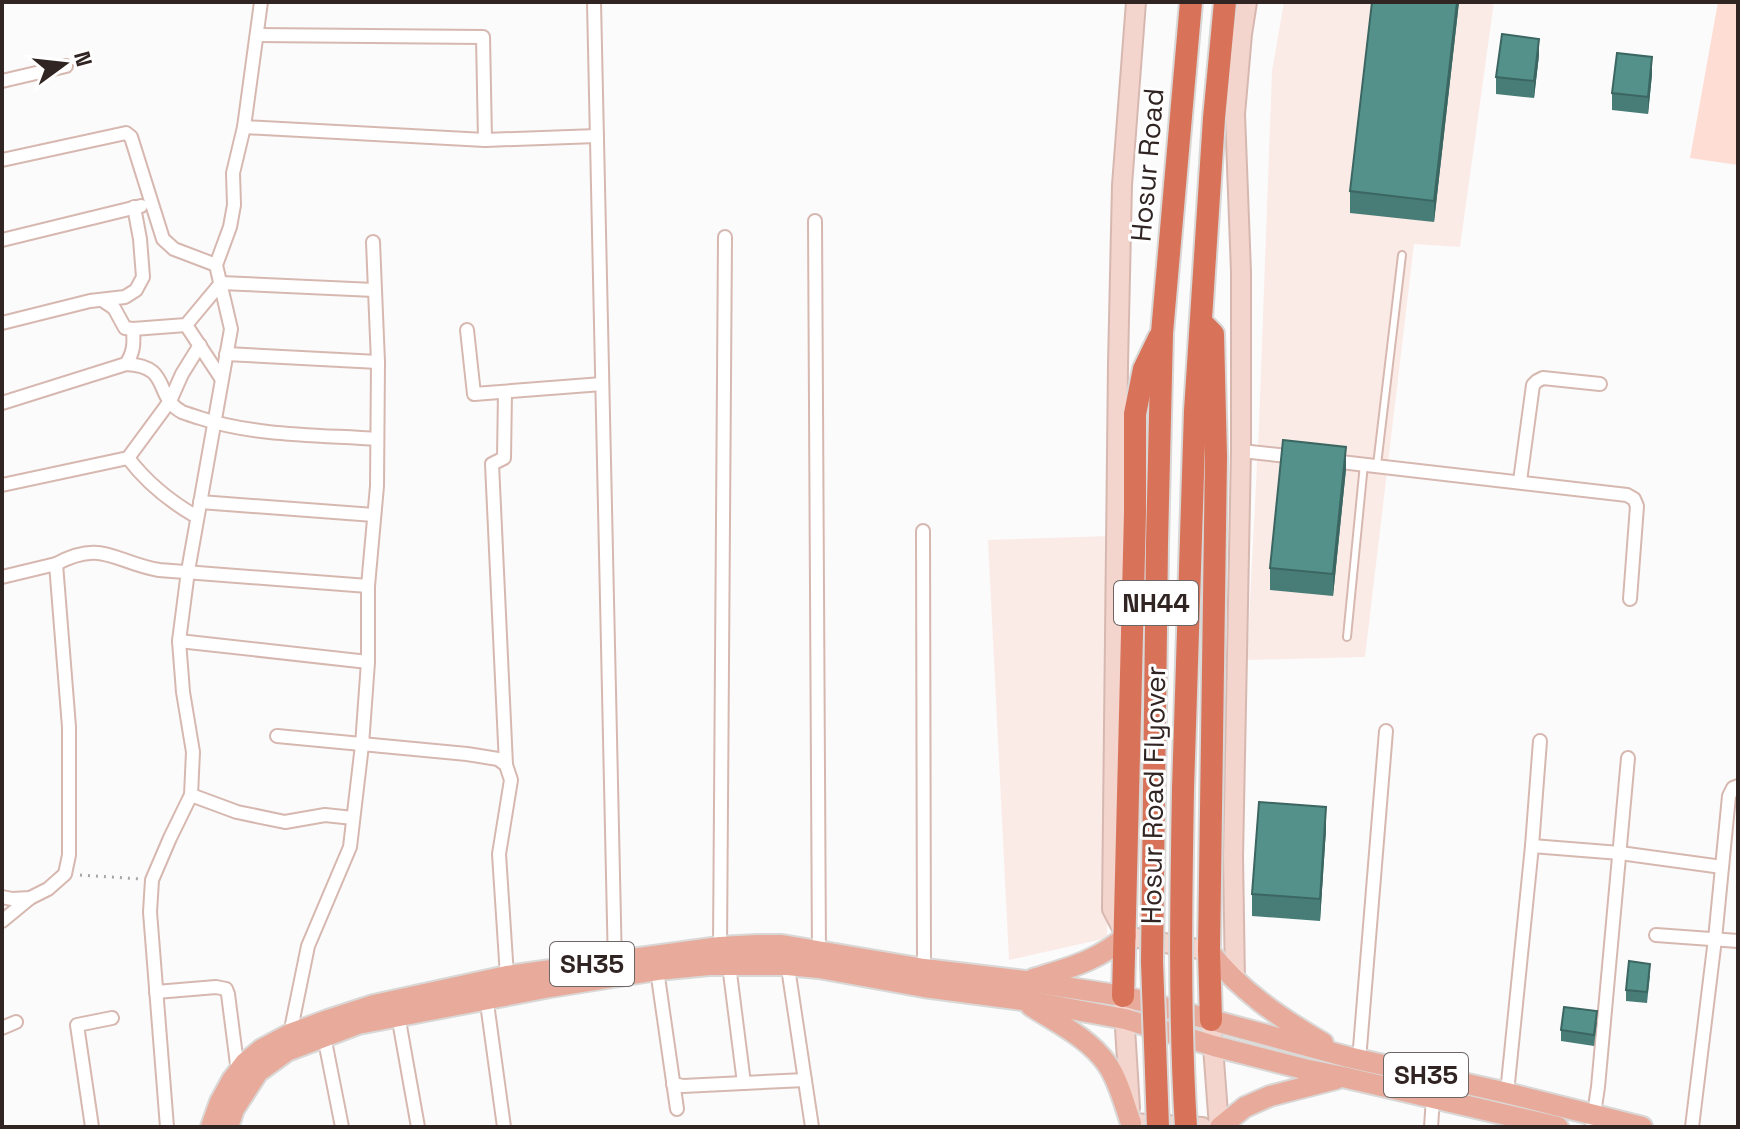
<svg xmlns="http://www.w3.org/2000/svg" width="1740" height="1129" font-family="'Space Grotesk',sans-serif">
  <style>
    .built { fill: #fbebe7 }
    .green { fill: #feddd4 }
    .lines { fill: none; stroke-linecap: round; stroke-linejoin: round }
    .lane-casing { stroke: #d7b8b0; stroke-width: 10 }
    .street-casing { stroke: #d7b8b0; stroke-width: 16 }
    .secondary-casing { stroke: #d7b8b0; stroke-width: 22 }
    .primary-casing { stroke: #dad8d7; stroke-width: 24 }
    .highway-casing { stroke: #dad8d7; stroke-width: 26 }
    .path { stroke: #a9a5a3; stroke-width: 3; stroke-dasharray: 2 6; stroke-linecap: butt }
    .lane { stroke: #fff; stroke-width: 6 }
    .street { stroke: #fff; stroke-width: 12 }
    .secondary { stroke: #f3d5cd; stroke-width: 18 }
    .primary { stroke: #e8ab9b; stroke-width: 20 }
    .highway { stroke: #d87359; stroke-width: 22 }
    .highway-bridge-casing { stroke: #dad8d7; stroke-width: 26; stroke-linecap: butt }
    .highway-bridge { stroke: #d87359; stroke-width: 22 }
    .wall { fill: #487d77 }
    .shaded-wall { fill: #3b6661 }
    .building { fill: #54918a; stroke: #3b6661; stroke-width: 2 }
    .labels { text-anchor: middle; stroke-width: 6; stroke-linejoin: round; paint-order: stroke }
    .shield { fill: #fff; stroke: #6e6664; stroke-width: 2 }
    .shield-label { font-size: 26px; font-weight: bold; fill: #302522 }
    .street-label { font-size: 28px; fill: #302522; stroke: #fff }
  </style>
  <rect width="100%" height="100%" fill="#fbfbfb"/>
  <g class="built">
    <path d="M1284 2H1494L1460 247 1414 244 1365 657 1247 660 1259 425 1272 71Z"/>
    <path d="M1110 536 1107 938 1009 960 988 540Z"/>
  </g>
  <path class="green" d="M1718 2H1738V165L1690 158Z"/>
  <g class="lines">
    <g class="lane-casing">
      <g id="lane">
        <path d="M1377 465 1402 255"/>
        <path d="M1347 637 1364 464"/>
      </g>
    </g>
    <g class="street-casing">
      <g id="street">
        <path d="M594 2 615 967"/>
        <path d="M2 81 66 66"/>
        <path d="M244 127 485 140 483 37 257 35"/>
        <path d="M485 140 597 136"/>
        <path d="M2 160 126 133 131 137 163 239 174 249 216 265"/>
        <path d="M815 221 819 958"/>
        <path d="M2 240 141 206"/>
        <path d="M102 300 114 308 125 328 133 329 186 325 221 283 374 290"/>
        <path d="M2 323 90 301 125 297 136 290 143 277 140 239 134 207"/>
        <path d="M186 325 221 378"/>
        <path d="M467 330 474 394 602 384"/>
        <path d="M226 354 378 362"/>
        <path d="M126 364C134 352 134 344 133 329"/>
        <path d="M505 392 504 458 492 464 506 765"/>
        <path d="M2 403 126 364C172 366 153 396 182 412 187 414 194 416 200 418 254 436 320 435 377 439"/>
        <path d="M1241 451 1297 457"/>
        <path d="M128 458C147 483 169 501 197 517"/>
        <path d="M1332 461 1627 495 1634 499 1637 506 1630 599"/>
        <path d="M1520 481 1533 385 1537 381 1543 378 1600 384"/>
        <path d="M2 485 128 458 170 401 182 374 200 345"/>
        <path d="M200 502 374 515"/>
        <path d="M923 531 924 969"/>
        <path d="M56 564C102 539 114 562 159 570L368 586"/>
        <path d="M2 577 56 564 69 727V855L65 874 48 889 30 898 12 899 2 897"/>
        <path d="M179 641 368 662"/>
        <path d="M277 736 467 754 498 759 506 765 511 780 499 854 507 976"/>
        <path d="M191 795 237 812 285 822 325 815 353 818"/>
        <path d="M1532 846 1620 853 1722 867"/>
        <path d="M2 921 30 898"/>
        <path d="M1656 935 1738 941"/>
        <path d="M720 947 725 237"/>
        <path d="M787 961 812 1127"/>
        <path d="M729 965 744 1083"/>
        <path d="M657 970 677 1109"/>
        <path d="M156 992 216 987 226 989 228 994 238 1072"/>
        <path d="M486 996 504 1127"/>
        <path d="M398 1015 418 1127"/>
        <path d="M2 1028 16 1022"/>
        <path d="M290 1034 308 946 350 847 362 745 368 662V586L377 486 378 362 373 242"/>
        <path d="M324 1036 342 1127"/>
        <path d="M1359 1060 1386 731"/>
        <path d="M673 1084 683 1086 805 1080"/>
        <path d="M1507 1093 1532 846 1540 741"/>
        <path d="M92 1127 77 1025 112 1018"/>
        <path d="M167 1127 150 912 152 880 170 838 191 795 193 752 183 692 179 641 188 571 231 329 216 265 230 227 234 205 233 173 244 127 261 2"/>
        <path d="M1431 1127 1433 1098"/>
        <path d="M1592 1127 1598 1087 1628 758"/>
        <path d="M1692 1127 1715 939 1729 796 1733 788 1738 786"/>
      </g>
    </g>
    <g class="secondary-casing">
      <g id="secondary">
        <path d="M1136 2 1122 185 1118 365 1112 909 1126 936 1209 951"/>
        <path d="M1235 981 1233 857 1241 451V272L1235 114 1242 34 1247 2"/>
        <path d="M1123 996 1130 1108"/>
        <path d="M1211 1020 1219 1127"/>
        <path d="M1131 1123 1202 1127"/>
      </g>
    </g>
    <g class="primary-casing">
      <g id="primary">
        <path d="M1209 951C1239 990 1280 1018 1323 1043"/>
        <path d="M1033 979C1068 968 1098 961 1126 936"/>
        <path d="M1031 1006C1057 1023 1089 1038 1107 1064 1119 1081 1124 1104 1131 1123"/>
        <path d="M211 1127 220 1102 232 1080 245 1063 262 1049 290 1034 328 1020 374 1005 507 976 720 947 757 945H782L924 969 1025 981 1123 996 1348 1057 1507 1093 1642 1127"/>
        <path d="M228 1127 234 1109 258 1072 287 1051 358 1024 550 987 657 970 709 965H787L819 968 924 987 1022 1000 1125 1019 1214 1046 1304 1069 1343 1077 1558 1127"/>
        <path d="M1220 1127 1245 1107 1270 1096 1336 1079"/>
      </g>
    </g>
    <g class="highway-casing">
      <g id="highway">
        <path d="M1206 327 1213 334 1216 457 1209 951 1211 1020"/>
        <path d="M1183 789 1195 411 1214 118 1225 2"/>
        <path d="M1154 792 1157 543 1162 333 1191 2"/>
        <path d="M1123 996 1135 513V414L1144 369 1159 338"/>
      </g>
    </g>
    <path class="path" d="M80 875 141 879"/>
    <use href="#lane" class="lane"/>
    <use href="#street" class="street"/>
    <use href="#secondary" class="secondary"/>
    <use href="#primary" class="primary"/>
    <use href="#highway" class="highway"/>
    <g class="highway-bridge-casing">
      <g id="highway-bridge">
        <path d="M1183 789C1181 902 1179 1014 1186 1127"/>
        <path d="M1154 792 1152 962 1158 1127"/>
      </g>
    </g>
    <use href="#highway-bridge" class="highway-bridge"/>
  </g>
  <g class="wall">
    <path d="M1459 2 1434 222 1350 213V191Z"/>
    <path d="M1539 55 1534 98 1496 94V77Z"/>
    <path d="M1652 74 1648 114 1612 110V93Z"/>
    <path d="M1346 469 1333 596 1270 590V568Z"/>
    <path d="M1326 829 1320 921 1252 916V894Z"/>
    <path d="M1650 975 1647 1003 1626 1001V990Z"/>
    <path d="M1597 1022 1594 1046 1561 1041V1030Z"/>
  </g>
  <g class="shaded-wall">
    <path d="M1457 2H1459L1434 222V201Z"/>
    <path d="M1539 39V55L1534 98V81Z"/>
    <path d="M1652 57V74L1648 114V97Z"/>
    <path d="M1346 447V469L1333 596V574Z"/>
    <path d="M1326 807V829L1320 921V899Z"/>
  </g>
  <g class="building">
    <path d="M1372 2H1457L1434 201 1350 191Z"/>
    <path d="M1502 34 1539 39 1534 81 1496 77Z"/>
    <path d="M1617 53 1652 57 1648 97 1612 93Z"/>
    <path d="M1283 440 1346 447 1333 574 1270 568Z"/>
    <path d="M1259 802 1326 807 1320 899 1252 894Z"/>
    <path d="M1629 961 1650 964 1647 992 1626 990Z"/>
    <path d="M1564 1007 1597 1011 1594 1035 1561 1030Z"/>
  </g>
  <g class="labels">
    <g class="shield">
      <rect x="1114" y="581" width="84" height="44" rx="6"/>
      <rect x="550" y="942" width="84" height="44" rx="6"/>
      <rect x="1384" y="1053" width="84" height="44" rx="6"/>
    </g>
    <g class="shield-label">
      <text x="1156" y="612">NH44</text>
      <text x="592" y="973">SH35</text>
      <text x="1426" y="1084">SH35</text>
    </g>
    <g class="street-label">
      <text transform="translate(1147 165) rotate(-85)" y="10">Hosur Road</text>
      <text transform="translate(1153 795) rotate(-89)" y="10">Hosur Road Flyover</text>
    </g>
  </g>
  <rect width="1740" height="1129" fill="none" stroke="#302522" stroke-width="8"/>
  <g transform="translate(64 64) rotate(75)" stroke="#ffffff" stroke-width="6" paint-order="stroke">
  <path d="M0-6L14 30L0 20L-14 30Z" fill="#302522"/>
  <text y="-12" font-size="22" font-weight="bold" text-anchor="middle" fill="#302522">N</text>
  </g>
</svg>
